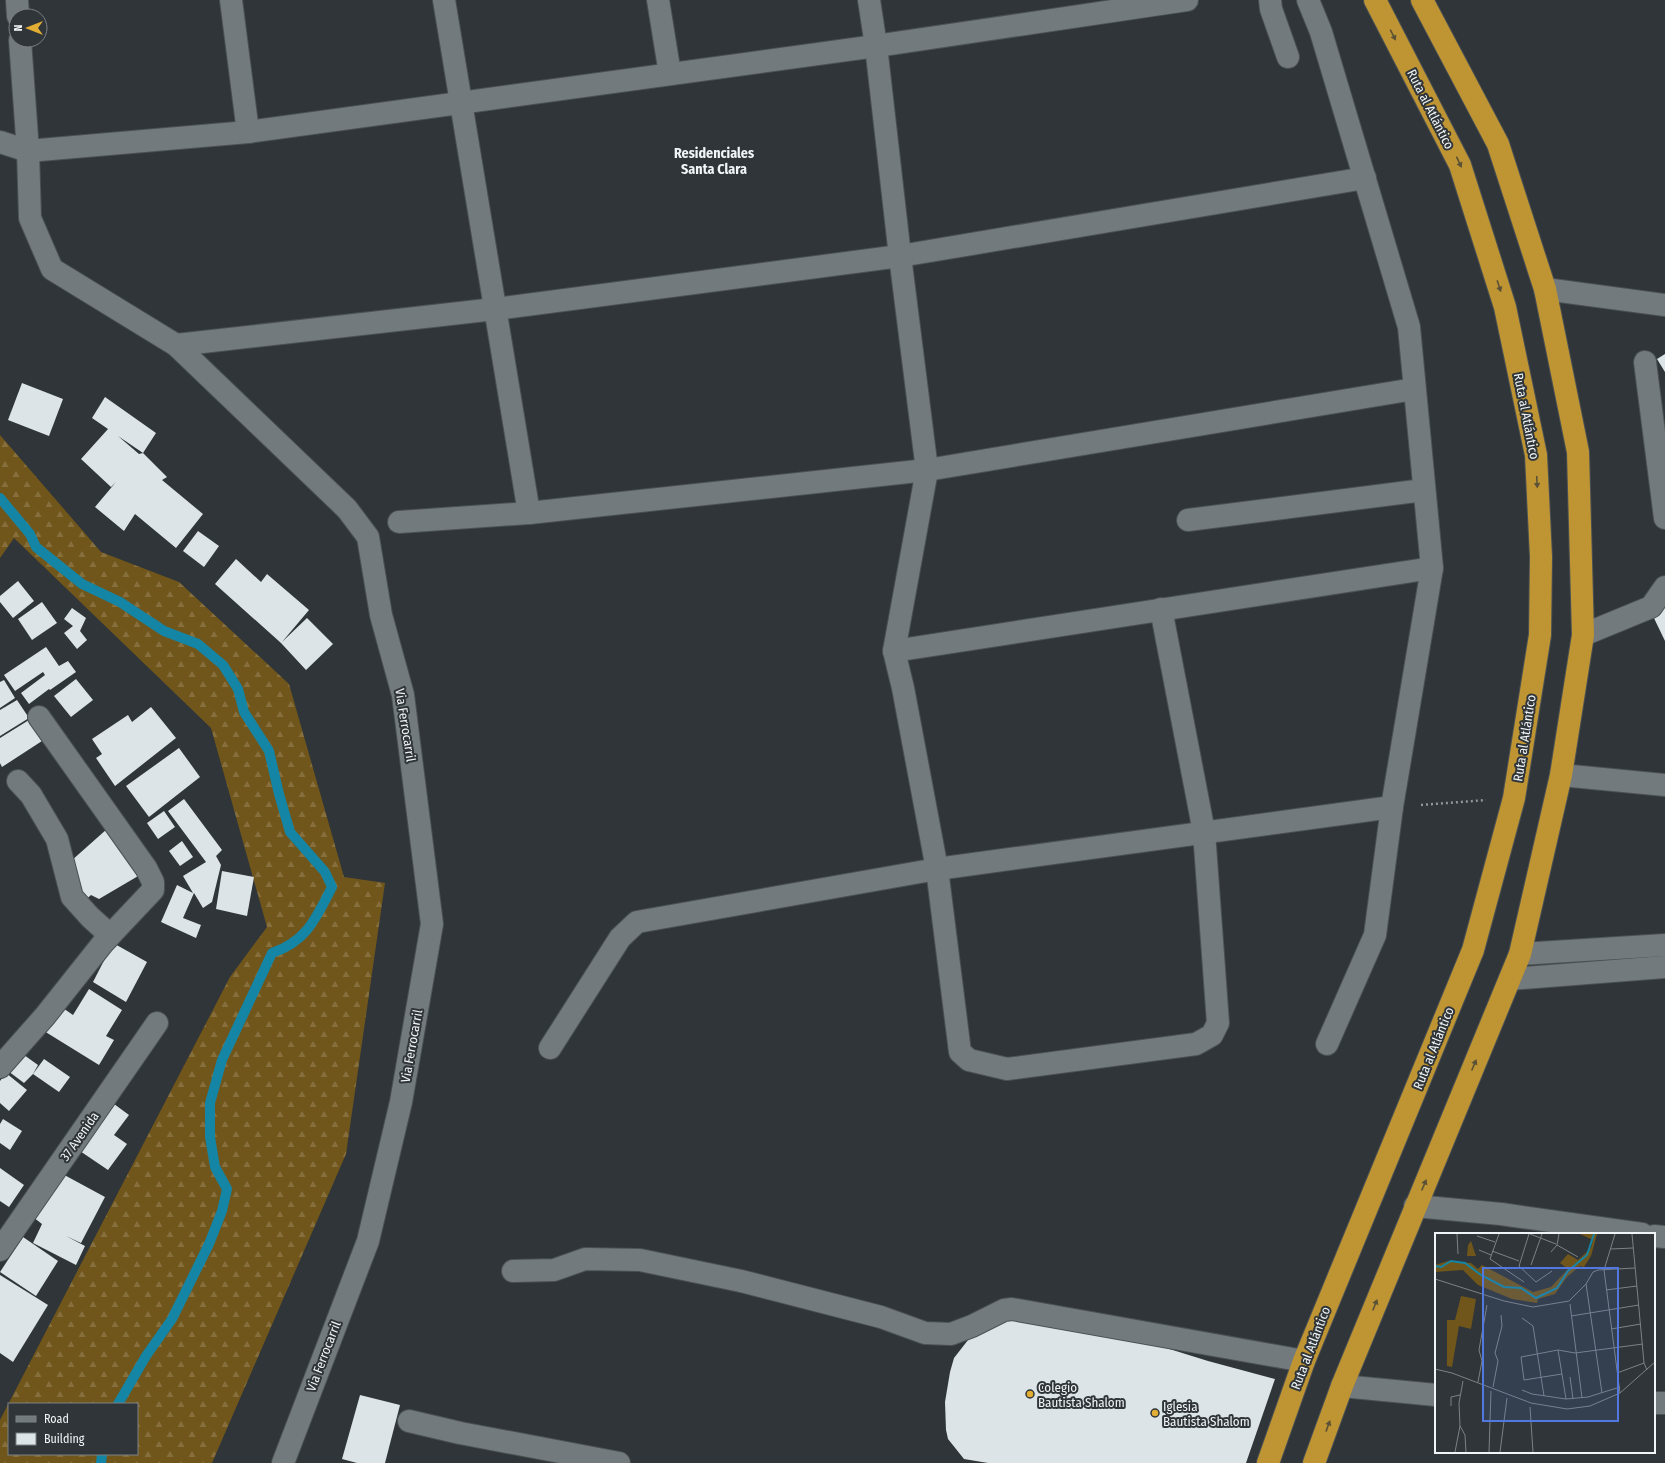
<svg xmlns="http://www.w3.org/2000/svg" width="1665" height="1463" font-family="'Fira Sans Condensed',sans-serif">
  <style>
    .forest { fill: url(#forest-firs); fill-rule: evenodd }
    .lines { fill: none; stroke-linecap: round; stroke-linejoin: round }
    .stream { stroke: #1585a5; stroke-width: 10 }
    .building { fill: #dce4e7; fill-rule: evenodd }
    .minor-casing { stroke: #4b5153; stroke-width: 24 }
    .highway-casing { stroke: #4b5153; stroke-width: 24 }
    .path { stroke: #919699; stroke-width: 2.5; stroke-dasharray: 2 3; stroke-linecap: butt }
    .minor { stroke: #737a7d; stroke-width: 22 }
    .highway { stroke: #bf9433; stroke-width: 22 }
    .oneway { fill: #5a5236 }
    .poi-dot { fill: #e3ae35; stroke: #2f3538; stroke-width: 1.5 }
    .labels { text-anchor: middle; stroke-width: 4; stroke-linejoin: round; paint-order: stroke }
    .street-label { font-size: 13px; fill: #f1f5f7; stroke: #2f3538 }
    .poi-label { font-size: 13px; fill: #f1f5f7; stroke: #2f3538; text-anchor: start }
    .neighbourhood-label { font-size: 14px; font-weight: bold; fill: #f1f5f7; stroke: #2f3538 }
    .inset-river { fill: none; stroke: #1585a5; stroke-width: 2 }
    .inset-road { fill: none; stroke: #7d8284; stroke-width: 1 }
    .view { fill: #5278e0; fill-opacity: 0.15; stroke: #5278e0; stroke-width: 2 }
    .inset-edge { fill: none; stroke: #f1f5f7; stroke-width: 2 }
  </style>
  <defs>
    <pattern id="forest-firs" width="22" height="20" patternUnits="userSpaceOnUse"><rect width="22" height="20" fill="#71561b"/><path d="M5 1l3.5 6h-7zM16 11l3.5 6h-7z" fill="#866f3d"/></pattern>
  </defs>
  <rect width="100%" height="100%" fill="#2f3538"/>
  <path class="forest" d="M0 435 101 552 179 582 289 684 344 877 385 883 346 1154 212 1463H0V1420L230 977 267 927 211 728 14 538 0 558ZM9 1404H137V1454H9Z"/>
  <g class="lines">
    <g class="stream">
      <path d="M0 498 30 534 36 547 82 584 120 602 164 631 198 644 223 665 238 689 244 712 269 751 279 794 290 832 325 872 332 887C316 918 307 941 272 953L222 1060 210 1103V1137L215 1167 227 1189 222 1211 209 1244 172 1319 146 1356 118 1404"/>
      <path d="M101 1463 102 1454"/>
    </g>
  </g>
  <g class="building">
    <path d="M1665 354V372L1657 359Z"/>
    <path d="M22 383 63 399 49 436 8 420Z"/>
    <path d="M105 397 156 433 143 453 167 477 162 480 203 514 176 548 135 514 124 531 95 507 116 482 111 487 81 459 108 429 92 418ZM118 436 143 453 139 454Z"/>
    <path d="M198 531 219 546 204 567 183 551Z"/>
    <path d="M236 559 261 582 267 574 309 610 282 642 307 618 333 644 306 670 281 643 215 584Z"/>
    <path d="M18 581 34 601 13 618 0 602V596Z"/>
    <path d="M42 602 57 623 32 640 18 619Z"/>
    <path d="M1665 602V641L1652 614Z"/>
    <path d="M72 608 86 618 80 631 87 640 77 649 64 633 73 626 64 619Z"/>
    <path d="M46 647 59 666 68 661 76 672 50 690 49 689 29 704 21 693 45 675 43 672 15 691 4 675Z"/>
    <path d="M76 679 93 700 71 717 54 696Z"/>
    <path d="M4 680 15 698 0 708V682Z"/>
    <path d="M17 700 29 718 0 736V710Z"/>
    <path d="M151 707 176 738 115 786 96 758 102 754 92 739 128 715 132 722Z"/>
    <path d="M29 720 42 741 2 767 0 763V738Z"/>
    <path d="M179 748 200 777 149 817 126 786Z"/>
    <path d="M184 799 222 850 216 856 221 865 212 902 203 908 194 893 183 918 201 925 196 938 161 922 177 885 193 893 183 876 206 862 168 811Z"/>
    <path d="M164 811 175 827 158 839 147 823Z"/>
    <path d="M107 829 145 872 99 899 91 895 82 903 71 861Z"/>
    <path d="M182 841 193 857 180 866 169 851Z"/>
    <path d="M222 871 254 877 247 916 216 909Z"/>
    <path d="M113 943 147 962 126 1002 93 982Z"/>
    <path d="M89 989 122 1010 106 1036 114 1040 99 1065 44 1031 60 1006 73 1015Z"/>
    <path d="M17 1050 38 1065 33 1074 24 1083 4 1068Z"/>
    <path d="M44 1059 70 1077 59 1092 33 1074Z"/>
    <path d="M6 1073 27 1090 9 1111 0 1103V1081Z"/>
    <path d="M110 1101 129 1115 114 1135 127 1144 108 1170 77 1149Z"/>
    <path d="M3 1119 22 1131 10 1150 0 1143V1124Z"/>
    <path d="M0 1168 24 1185 9 1207 0 1201Z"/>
    <path d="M57 1171 105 1197 81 1243 66 1236 85 1246 76 1265 33 1243 42 1224 33 1217Z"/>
    <path d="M23 1237 58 1261 36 1296 0 1272Z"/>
    <path d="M0 1275 48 1305 13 1362 0 1353Z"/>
    <path d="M1002 1318 1131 1337 1208 1361 1275 1379 1246 1463H988L964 1459 948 1439 946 1430 945 1402 950 1372 954 1358 975 1331Z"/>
    <path d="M360 1395 400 1405 385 1463H357L342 1459Z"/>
  </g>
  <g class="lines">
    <g class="minor-casing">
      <g id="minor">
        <path d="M17 0 18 16"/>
        <path d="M231 0 248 132"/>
        <path d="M444 0 529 513"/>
        <path d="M658 0 670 74"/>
        <path d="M869 0 876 46 900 256 927 470 894 651 903 688 937 869 960 1052 969 1060 1007 1069 1196 1044 1212 1035 1218 1023 1204 832 1161 609"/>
        <path d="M1270 0 1271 9 1288 57"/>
        <path d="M1308 0 1321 32 1409 327 1432 568 1392 807 1375 935 1327 1044"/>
        <path d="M20 40 28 151 30 218 52 269 176 345 347 509 368 537 381 615 403 695 432 924 401 1102 368 1241 283 1463"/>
        <path d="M0 142 28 151 248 132 876 46 1187 0"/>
        <path d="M1545 289 1665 305"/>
        <path d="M176 345 495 309 900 256 1365 178"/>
        <path d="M1645 362 1665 518"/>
        <path d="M1188 520 1424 490"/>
        <path d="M399 522 529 513 927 470 1414 389"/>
        <path d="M1583 635 1651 607 1665 587"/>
        <path d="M894 651 1432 568"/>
        <path d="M1561 775 1665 785"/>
        <path d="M18 781 31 795 57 839 72 897 90 917 110 935"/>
        <path d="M1520 954 1665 945"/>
        <path d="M1510 979 1665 967"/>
        <path d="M550 1048 620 938 637 922 937 869 1392 807"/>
        <path d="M0 1067 45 1016 103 943 153 890V882L146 868 39 717"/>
        <path d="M1415 1206 1501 1214 1642 1234"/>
        <path d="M1654 1236 1665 1237"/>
        <path d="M0 1250 157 1023"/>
        <path d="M513 1271 554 1270 585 1259 640 1260 741 1281 881 1317 925 1333 951 1334 972 1326 1004 1310 1012 1309 1304 1361"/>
        <path d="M1342 1386 1436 1395"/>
        <path d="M1654 1403H1665"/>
        <path d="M409 1421 460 1433 619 1463"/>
      </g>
    </g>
    <g class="highway-casing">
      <g id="highway">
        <path d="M1268 1463 1304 1361 1473 950 1514 798 1540 635 1541 557 1536 455 1505 307 1460 165 1375 0"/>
        <path d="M1314 1463 1342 1386 1520 954 1561 775 1583 635 1578 452 1545 289 1498 144 1422 0"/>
      </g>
    </g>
    <path class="path" d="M1421 805 1486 800"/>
    <use href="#minor" class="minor"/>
    <use href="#highway" class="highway"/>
  </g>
  <defs><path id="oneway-solid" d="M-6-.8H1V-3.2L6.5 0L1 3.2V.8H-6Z"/></defs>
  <g class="oneway">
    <use href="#oneway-solid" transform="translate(1393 35) rotate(63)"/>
    <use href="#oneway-solid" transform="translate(1459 162) rotate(65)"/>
    <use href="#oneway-solid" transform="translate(1499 286) rotate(72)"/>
    <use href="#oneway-solid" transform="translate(1537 482) rotate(87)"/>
    <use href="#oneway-solid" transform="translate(1474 1065) rotate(-67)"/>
    <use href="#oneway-solid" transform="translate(1424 1185) rotate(-67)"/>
    <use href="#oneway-solid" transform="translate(1375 1305) rotate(-68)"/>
    <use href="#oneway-solid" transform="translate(1328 1426) rotate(-70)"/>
  </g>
  <g class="poi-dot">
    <circle cx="1030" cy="1394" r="4"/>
    <circle cx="1155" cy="1413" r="4"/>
  </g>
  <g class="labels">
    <g class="street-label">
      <text transform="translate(1431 109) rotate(63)" y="5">Ruta al Atlántico</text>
      <text transform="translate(1527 416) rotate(79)" y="5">Ruta al Atlántico</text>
      <text transform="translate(406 725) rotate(81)" y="5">Via Ferrocarril</text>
      <text transform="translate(1524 738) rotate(-81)" y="5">Ruta al Atlántico</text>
      <text transform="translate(411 1046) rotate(-80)" y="5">Via Ferrocarril</text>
      <text transform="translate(1433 1048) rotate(-68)" y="5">Ruta al Atlántico</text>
      <text transform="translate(79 1136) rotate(-55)" y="5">37 Avenida</text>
      <text transform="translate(1310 1348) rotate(-69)" y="5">Ruta al Atlántico</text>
      <text transform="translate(323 1356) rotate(-69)" y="5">Via Ferrocarril</text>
    </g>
    <g class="poi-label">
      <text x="1038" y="1392">Colegio<tspan x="1038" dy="15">Bautista Shalom</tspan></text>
      <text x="1163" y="1411">Iglesia<tspan x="1163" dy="15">Bautista Shalom</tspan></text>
    </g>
    <g class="neighbourhood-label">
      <text x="714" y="158">Residenciales<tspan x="714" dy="16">Santa Clara</tspan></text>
    </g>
  </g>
  <g transform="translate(1435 1233)">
    <rect width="220" height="220" fill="#2f3538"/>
    <path d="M145 1H162L156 23 149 34 145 33 132 44 120 61 103 66 102 70 77 66 43 52 28 37 0 39V32L13 28 36 30 43 36 47 32 98 59 116 54 133 36 125 30 133 21 143 27 156 15 158 7ZM36 8 41 23H32L33 12ZM26 63 41 66 36 96 24 93 17 134 12 133V87H20Z" fill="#71561b"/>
    <path class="inset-river" d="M0 33 6 34 16 28 30 30 46 42 69 54 86 55 101 65 122 55 133 38 152 22 159 1"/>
    <path class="inset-road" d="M22 1 23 21M64 1 55 26 89 49M94 1 84 33 101 49 117 38M95 1 121 11M180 1 169 37 185 160M197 1 209 130 212 137M42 3 60 9M122 12 143 24M176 16 198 15M44 17 56 22M57 18 84 28M116 19 122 12 124 1M96 32 107 1M0 46 69 68 98 74 134 68 151 51 158 39 163 37 200 35M151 51 167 160M171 57 202 53M135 71 147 165M136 83 204 72M87 85 98 93 109 163M176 96 206 91M123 117 131 166M0 136 17 140 96 170 132 176 155 173 185 160 220 129M182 140 209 130M127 141 89 147 86 124 123 117 140 120 208 111M135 144 138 166M43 149 47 128 44 117 52 72M58 154 63 128 60 120 67 93 66 82M87 157 97 161 131 166 153 164 185 154M16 173V164L25 162M95 174 98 219M25 193 30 202 31 219M20 219 25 193 24 170 28 148M54 219 56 158M65 219 72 165"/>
    <path class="view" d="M48 35H183V188H48Z"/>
    <rect width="220" height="220" class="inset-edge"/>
  </g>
  <rect x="8" y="1403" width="130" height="52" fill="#2f3538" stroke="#7d8284"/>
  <rect x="16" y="1416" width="20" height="6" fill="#737a7d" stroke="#7d8284"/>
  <text x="44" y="1423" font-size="12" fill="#f1f5f7">Road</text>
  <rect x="16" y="1433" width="20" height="12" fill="#dce4e7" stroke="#7d8284"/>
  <text x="44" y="1443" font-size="12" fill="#f1f5f7">Building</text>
  <g transform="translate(28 28) rotate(270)"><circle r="19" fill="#2f3538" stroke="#7d8284"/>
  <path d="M0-3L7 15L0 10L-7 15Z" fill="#e3ae35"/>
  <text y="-6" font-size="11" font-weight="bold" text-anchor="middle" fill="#f1f5f7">N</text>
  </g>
</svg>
